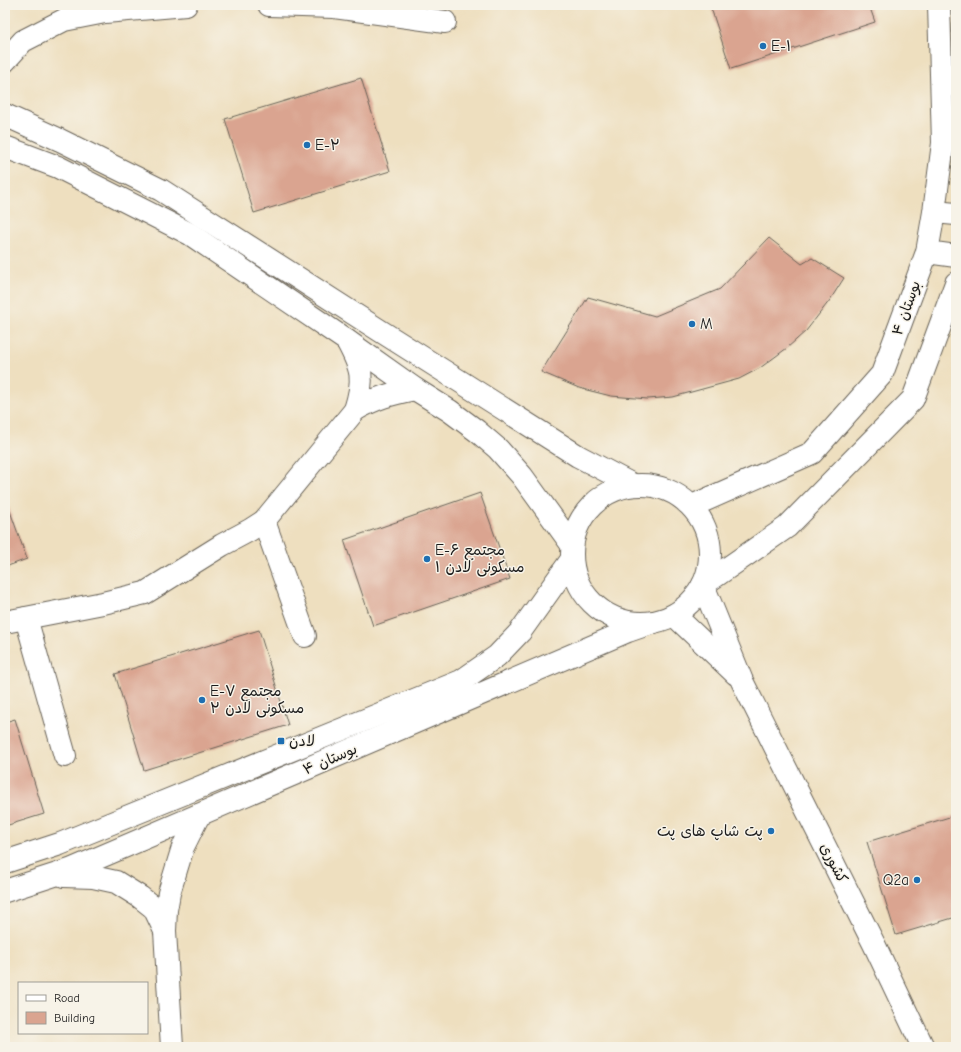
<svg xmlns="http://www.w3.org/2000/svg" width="961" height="1052" font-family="'Comic Neue','Playpen Sans Arabic',sans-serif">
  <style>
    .building { fill: #daa490 }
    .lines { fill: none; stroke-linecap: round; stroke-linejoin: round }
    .minor-casing { stroke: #666055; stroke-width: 24 }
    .minor { stroke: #fff; stroke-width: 22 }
    .poi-dot { fill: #1f6fb2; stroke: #f7f3e8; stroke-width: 1.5 }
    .labels { text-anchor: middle; stroke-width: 3; stroke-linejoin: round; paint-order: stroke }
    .poi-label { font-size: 15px; fill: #1c1c1c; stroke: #f7f3e8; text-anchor: start }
    .street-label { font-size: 15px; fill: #1c1c1c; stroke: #f7f3e8 }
  </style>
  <rect width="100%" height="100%" fill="#f7f3e8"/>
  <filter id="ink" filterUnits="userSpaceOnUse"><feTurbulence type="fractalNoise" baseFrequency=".025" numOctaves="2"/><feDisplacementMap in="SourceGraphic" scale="8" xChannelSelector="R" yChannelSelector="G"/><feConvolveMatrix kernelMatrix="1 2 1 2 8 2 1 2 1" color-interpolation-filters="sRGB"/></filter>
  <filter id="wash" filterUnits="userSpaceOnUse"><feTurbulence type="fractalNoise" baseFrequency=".012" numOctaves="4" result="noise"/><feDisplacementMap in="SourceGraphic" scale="16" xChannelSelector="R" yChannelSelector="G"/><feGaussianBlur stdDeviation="0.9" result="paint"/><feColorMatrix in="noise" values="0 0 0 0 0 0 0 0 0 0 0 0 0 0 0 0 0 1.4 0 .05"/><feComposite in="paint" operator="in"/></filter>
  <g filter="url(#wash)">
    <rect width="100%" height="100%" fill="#eedfbf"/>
    <g id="blocks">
      <g class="building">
        <path d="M710 5H869L875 22 731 69Z"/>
        <path d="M361 78 390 171 254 213 225 119Z"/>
        <path d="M769 238 802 264 812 258 844 278 830 300 806 331 787 348 760 368 739 379 673 397 648 399 611 396 579 388 541 372 588 297 655 316 720 289Z"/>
        <path d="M480 493 510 579 373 626 344 540Z"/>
        <path d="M5 497 27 559 5 567Z"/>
        <path d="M259 630 288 725 144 770 115 674Z"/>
        <path d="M15 719 44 814 5 826V722Z"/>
        <path d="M956 815V917L896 935 867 842Z"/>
      </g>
    </g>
  </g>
  <g filter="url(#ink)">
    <use href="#blocks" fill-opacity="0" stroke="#666055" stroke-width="1"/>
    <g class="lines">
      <g class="minor-casing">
        <g id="minor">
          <path d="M269 5 334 7 445 22"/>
          <path d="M5 61 23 41 64 20 105 12 186 5"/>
          <path d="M5 115 60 140 161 190 379 330 578 456 633 485"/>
          <path d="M5 147 58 167 190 234 346 340 415 389 450 411 477 431 498 449 522 476 572 545"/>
          <path d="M934 212 956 214"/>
          <path d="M927 252 956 256"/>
          <path d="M347 341C362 369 365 378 355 410"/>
          <circle cx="641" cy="554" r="69"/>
          <path d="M692 506 812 453 882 374 927 252 934 212 943 143 939 5"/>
          <path d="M264 521 305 636"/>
          <path d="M703 585 742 681 874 944 923 1047"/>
          <path d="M703 585 787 527 913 399 956 283"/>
          <path d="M674 615 736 674"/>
          <path d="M26 618 65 756"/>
          <path d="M5 622 103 603 145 593 222 545 250 530 264 521 355 410C377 397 391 394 415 389"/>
          <path d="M5 862 60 844 461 681 497 656 520 632 572 559"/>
          <path d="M64 876 93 877 116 882 140 897 154 908 165 931"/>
          <path d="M5 891 70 870 628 631 654 622"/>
          <path d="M172 1047 165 931 166 910 169 893 183 847 199 815"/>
        </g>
      </g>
      <use href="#minor" class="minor"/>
    </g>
  </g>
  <g class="poi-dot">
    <circle cx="763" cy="46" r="4"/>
    <circle cx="307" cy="145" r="4"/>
    <circle cx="692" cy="324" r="4"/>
    <circle cx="427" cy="559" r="4"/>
    <circle cx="202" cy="700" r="4"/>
    <rect x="277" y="737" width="8" height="8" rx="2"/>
    <circle cx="771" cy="831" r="4"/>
    <circle cx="917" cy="880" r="4"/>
  </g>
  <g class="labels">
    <g class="poi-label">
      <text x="771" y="51">E-۱</text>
      <text x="315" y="150">E-۲</text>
      <text x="700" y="329">M</text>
      <text x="435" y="555">E-۶ مجتمع<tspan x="435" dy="17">مسکونی لادن ۱</tspan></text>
      <text x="210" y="696">E-۷ مجتمع<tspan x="210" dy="17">مسکونی لادن ۲</tspan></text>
      <text x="289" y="746">لادن</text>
      <text x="763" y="836" text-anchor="end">پت شاپ های پت</text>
      <text x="909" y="885" text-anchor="end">Q2a</text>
    </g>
    <g class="street-label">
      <text transform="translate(906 308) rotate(-70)" y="5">بوستان ۴</text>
      <text transform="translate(330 759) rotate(-23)" y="5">بوستان ۴</text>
      <text transform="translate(834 863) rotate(63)" y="5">کشوری</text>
    </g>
  </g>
  <rect width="961" height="1052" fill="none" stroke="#f7f3e8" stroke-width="20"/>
  <rect x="18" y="982" width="130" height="52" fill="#f7f3e8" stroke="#9f9d96"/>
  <rect x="26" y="995" width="20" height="6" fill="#ffffff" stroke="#9f9d96"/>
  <text x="54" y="1002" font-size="12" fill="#1c1c1c">Road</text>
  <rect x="26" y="1012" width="20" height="12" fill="#daa490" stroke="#9f9d96"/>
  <text x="54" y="1022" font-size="12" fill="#1c1c1c">Building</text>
</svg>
